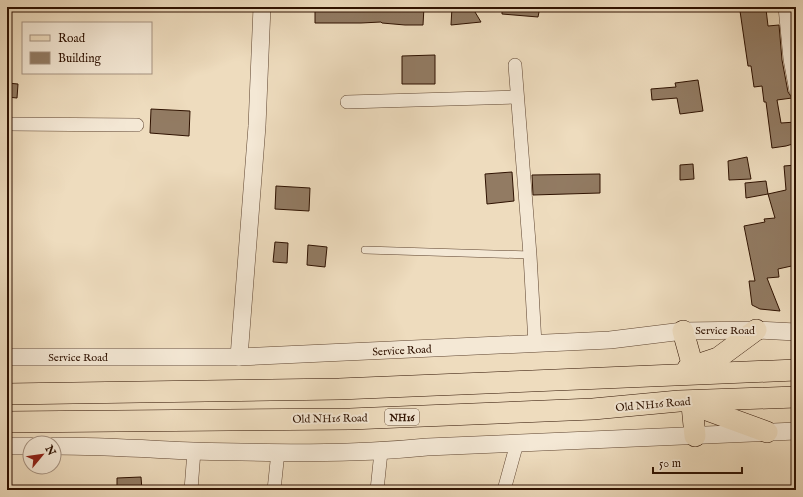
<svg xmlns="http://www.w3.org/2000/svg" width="803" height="497" font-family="'IM FELL English',serif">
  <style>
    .building { fill: #927b63; stroke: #2e1100 }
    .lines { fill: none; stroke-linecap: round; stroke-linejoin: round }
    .service-casing { stroke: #5e4430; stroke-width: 8 }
    .minor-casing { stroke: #5e4430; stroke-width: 14 }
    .tertiary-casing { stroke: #5e4430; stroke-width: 18 }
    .primary-casing { stroke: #2e1100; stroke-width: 22 }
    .service { stroke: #f4e8d5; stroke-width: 7 }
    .minor { stroke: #f4e8d5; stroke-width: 13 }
    .tertiary { stroke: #f4e8d5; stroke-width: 17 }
    .primary { stroke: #eedcbe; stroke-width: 21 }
    .labels { text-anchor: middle; stroke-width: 4; stroke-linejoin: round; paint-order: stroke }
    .shield { fill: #f4e8d5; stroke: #695240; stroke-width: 1 }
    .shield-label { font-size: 10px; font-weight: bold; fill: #2e1100 }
    .street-label { font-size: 11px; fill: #2e1100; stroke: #f4e8d5 }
  </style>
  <rect width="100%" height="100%" fill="#eedcbe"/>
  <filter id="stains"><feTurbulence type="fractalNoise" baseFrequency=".005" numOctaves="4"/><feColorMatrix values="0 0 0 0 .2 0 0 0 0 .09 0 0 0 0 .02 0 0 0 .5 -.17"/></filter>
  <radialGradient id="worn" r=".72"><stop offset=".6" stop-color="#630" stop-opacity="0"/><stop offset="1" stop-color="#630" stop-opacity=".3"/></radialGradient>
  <g class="building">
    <path d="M315 7H424L423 25H405L382 23 381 22 361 23H315Z"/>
    <path d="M452 7H472L481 22 451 25Z"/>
    <path d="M502 7H540L538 17 502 14Z"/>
    <path d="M766 9 768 26 779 25 782 60 788 92 792 98 777 100 781 123 796 122V143L786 146 772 148 766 102H764L762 86 754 87 751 66H748L740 11Z"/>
    <path d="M435 55V84H402V56Z"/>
    <path d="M698 80 703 111 680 114 677 98 652 100 651 89 676 87 675 83Z"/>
    <path d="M7 83 18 84 17 98 7 97Z"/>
    <path d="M151 109 190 111 189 136 150 133Z"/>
    <path d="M747 157 751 179 729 180 728 161Z"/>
    <path d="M693 164 694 179 680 180V165Z"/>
    <path d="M796 165V265L778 269 779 277 767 278 780 311 760 309 752 305 749 281H755L744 226 765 222 764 219 775 218 768 194 786 190 784 166Z"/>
    <path d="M512 172 514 201 487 204 485 174Z"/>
    <path d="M600 174V193L533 195 532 175Z"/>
    <path d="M766 181 768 194 746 198 745 183Z"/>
    <path d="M276 186 310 188 309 211 275 209Z"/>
    <path d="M275 242 288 243 287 263 273 262Z"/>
    <path d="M308 245 327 247 325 267 307 265Z"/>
    <path d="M141 477 142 490H117V478Z"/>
  </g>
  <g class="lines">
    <g class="service-casing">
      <path id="service" d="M365 250 530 255"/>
    </g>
    <g class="minor-casing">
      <g id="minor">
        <path d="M785 7 790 59 796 91"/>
        <path d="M515 65 530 255 535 344"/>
        <path d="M347 102 517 97"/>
        <path d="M7 124 137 125"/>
        <path d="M191 490 194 451"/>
        <path d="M274 490 278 452"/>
        <path d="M377 490 381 452"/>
        <path d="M504 490 517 443"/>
      </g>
    </g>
    <g class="tertiary-casing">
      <g id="tertiary">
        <path d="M7 357H239L610 340 683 331 756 330 796 332"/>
        <path d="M239 357 257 126 262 7"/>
        <path d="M7 446H30"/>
        <path d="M54 446C101 446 147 449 193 451 271 453 349 455 427 447L796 431"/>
      </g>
    </g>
    <g class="primary-casing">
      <g id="primary">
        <path d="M683 331 693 367"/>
        <path d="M688 368 718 358 756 330"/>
        <path d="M7 394 339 389 796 370"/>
        <path d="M692 405 695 436"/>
        <path d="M693 405 767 432"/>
        <path d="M7 422 350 419 593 409 679 401 796 397"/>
      </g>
    </g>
    <use href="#service" class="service"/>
    <use href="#minor" class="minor"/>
    <use href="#tertiary" class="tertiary"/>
    <use href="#primary" class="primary"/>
  </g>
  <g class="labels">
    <rect class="shield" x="385" y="409" width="34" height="16" rx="3"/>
    <g class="shield-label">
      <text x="402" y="421">NH16</text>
    </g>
    <g class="street-label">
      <text x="725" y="334">Service Road</text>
      <text transform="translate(402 350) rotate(-3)" y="4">Service Road</text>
      <text x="78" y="361">Service Road</text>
      <text transform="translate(653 404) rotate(-5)" y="4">Old NH16 Road</text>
      <text transform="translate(330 418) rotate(-1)" y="4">Old NH16 Road</text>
    </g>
  </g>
  <rect width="803" height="497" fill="none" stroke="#eedcbe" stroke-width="24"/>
  <rect x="8" y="8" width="787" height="481" fill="none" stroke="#2e1100" stroke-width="2"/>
  <rect x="12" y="12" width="779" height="473" fill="none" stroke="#2e1100"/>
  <rect x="22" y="22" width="130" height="52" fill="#f4e8d5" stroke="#a59280"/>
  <rect x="30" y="35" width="20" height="6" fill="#eedcbe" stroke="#a59280"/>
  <text x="58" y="42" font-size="12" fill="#2e1100">Road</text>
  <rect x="30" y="52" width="20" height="12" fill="#927b63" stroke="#a59280"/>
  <text x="58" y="62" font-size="12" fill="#2e1100">Building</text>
  <g transform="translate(42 455) rotate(61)"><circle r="19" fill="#f4e8d5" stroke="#a59280"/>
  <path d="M0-3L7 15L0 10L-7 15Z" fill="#8f2418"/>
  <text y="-6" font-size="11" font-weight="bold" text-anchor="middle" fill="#2e1100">N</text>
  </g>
  <path d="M653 467v6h89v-6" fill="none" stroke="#2e1100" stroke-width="2"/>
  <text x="659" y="467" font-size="12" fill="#2e1100" stroke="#f4e8d5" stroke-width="3" paint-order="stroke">50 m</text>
  <rect width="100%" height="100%" filter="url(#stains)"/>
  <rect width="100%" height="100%" fill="url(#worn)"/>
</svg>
